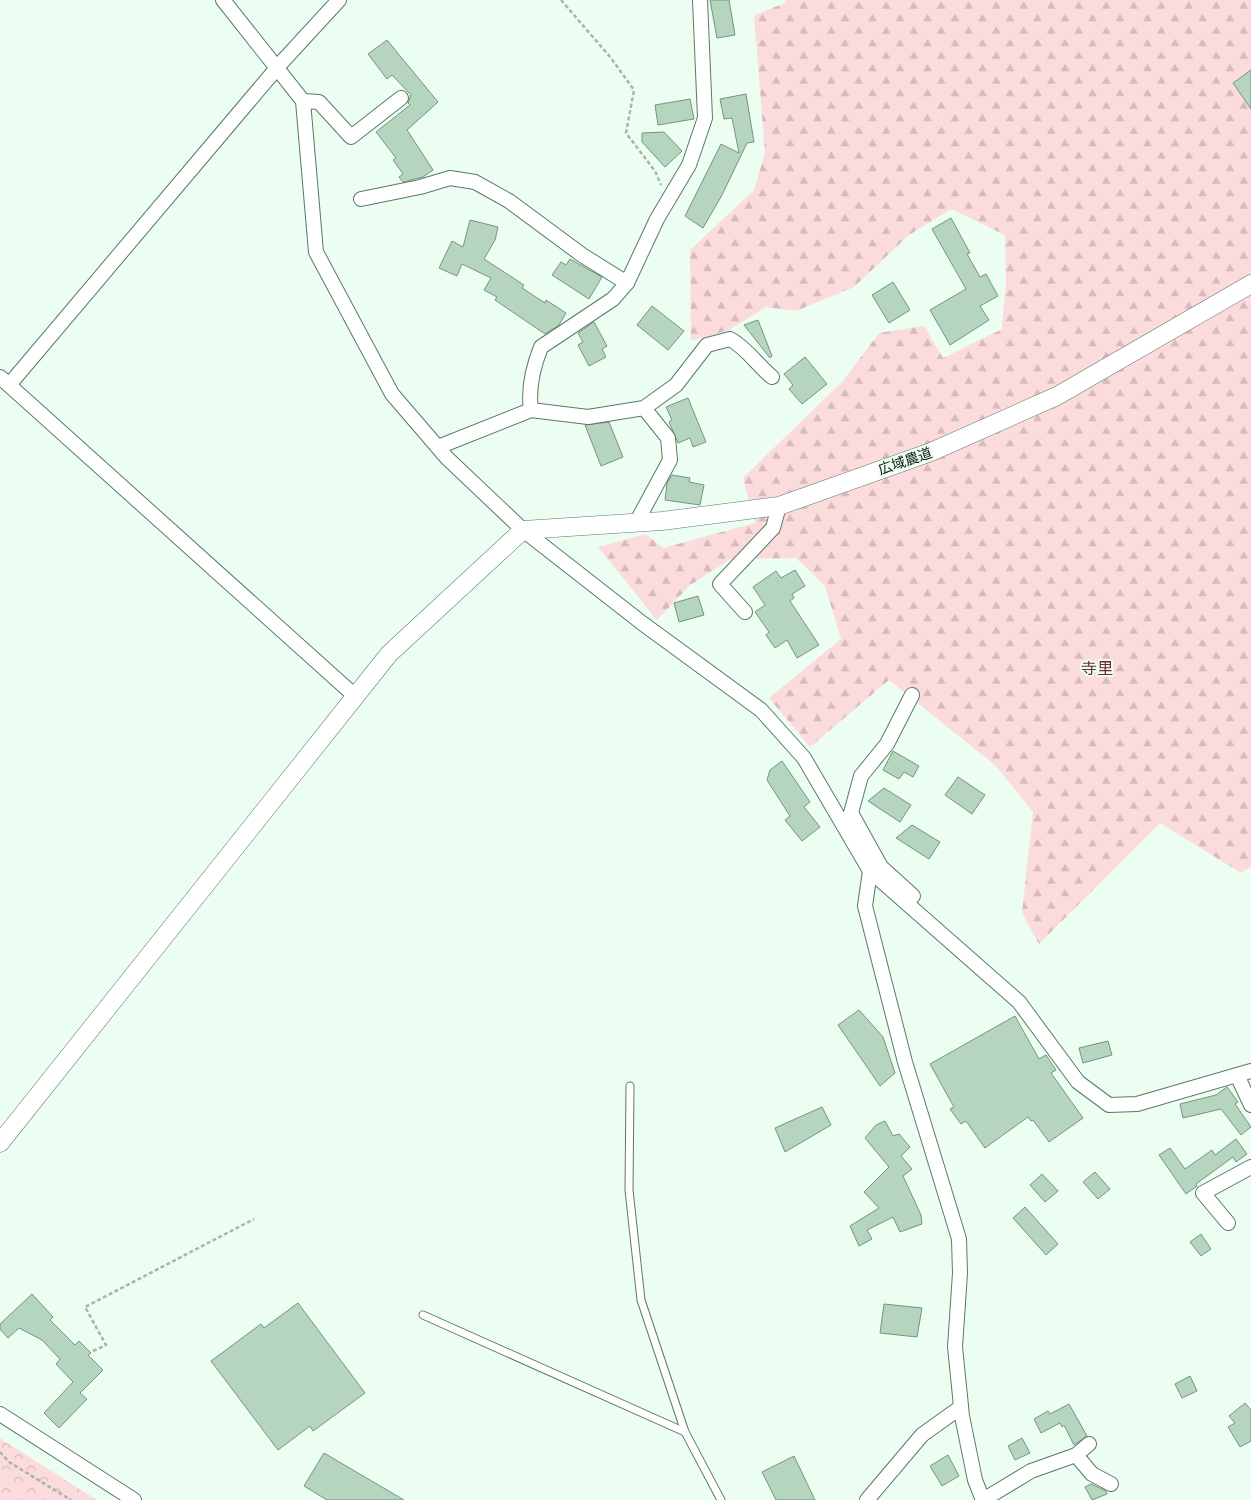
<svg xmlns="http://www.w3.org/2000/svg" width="1251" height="1500" font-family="'Playfair Display','Noto Sans JP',serif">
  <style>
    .forest { fill: url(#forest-firs) }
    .park { fill: url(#park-crowns) }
    .building { fill: #b5d5bf; stroke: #769481 }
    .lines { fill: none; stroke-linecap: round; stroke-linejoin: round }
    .service-casing { stroke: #5c7966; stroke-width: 9 }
    .minor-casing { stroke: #5c7966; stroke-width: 16 }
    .tertiary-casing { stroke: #5c7966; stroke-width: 19 }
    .path { stroke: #a5b6ab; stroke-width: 2.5; stroke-dasharray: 4 2.5; stroke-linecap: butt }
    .service { stroke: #fff; stroke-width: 7 }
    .minor { stroke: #fff; stroke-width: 14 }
    .tertiary { stroke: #fff; stroke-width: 18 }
    .labels { text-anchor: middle; stroke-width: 4; stroke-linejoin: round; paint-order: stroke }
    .street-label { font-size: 14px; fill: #0a150e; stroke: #ebfef1 }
    .quarter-label { font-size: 16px; fill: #6f2932; stroke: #ebfef1 }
  </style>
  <defs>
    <pattern id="forest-firs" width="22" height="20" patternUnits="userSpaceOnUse" patternTransform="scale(1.25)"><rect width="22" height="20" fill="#fcdbdd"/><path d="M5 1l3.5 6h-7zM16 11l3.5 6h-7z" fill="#d7bbbc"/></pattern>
    <pattern id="park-crowns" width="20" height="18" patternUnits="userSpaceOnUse" patternTransform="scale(1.25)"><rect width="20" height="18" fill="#fcdbdd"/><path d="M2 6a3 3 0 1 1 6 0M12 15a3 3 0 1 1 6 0" fill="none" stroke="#d7bbbc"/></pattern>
  </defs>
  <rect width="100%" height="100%" fill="#ebfef1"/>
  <path class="forest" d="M785 0H1251V867L1241 873 1160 823 1039 944 1022 913 1033 812 996 766 889 680 810 747 769 698 841 639 825 586 796 558 731 559 689 586 657 620 598 547 646 534 663 548 755 523 743 478 843 381 879 333 924 326 943 358 1002 329 1006 281 1005 235 951 209 909 235 854 287 796 311 766 307 729 330 691 341 690 250 754 190 765 153 754 15 785 3Z"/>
  <path class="park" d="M0 1438 4 1441 97 1500H0Z"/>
  <g class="building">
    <path d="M710 0H729L735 35 717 38Z"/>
    <path d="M387 40 438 102 407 130 433 170 423 177 403 182 399 177 403 174 393 160 396 158 376 132 410 105 408 103 411 95 392 75 387 79 368 54Z"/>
    <path d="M1251 70V109L1233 83Z"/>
    <path d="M746 94 754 142 747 143 722 195 703 228 685 216 721 144 739 153 732 118 724 119 720 99Z"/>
    <path d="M690 99 694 119 658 125 655 105Z"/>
    <path d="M664 132 682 151 665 167 642 142V133Z"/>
    <path d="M951 218 970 253 967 254 980 277 986 274 998 296 980 306 989 320 950 345 930 310 966 289 932 229Z"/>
    <path d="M470 220 498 227 495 240 484 259 524 285 522 288 545 303 546 300 566 313 559 325 545 334 495 300 497 297 484 290 491 278 462 264 457 276 439 268 452 241 463 247Z"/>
    <path d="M570 259 602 277 589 299 552 275 561 262 566 265Z"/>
    <path d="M893 282 910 310 889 323 872 295Z"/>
    <path d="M652 306 684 331 668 350 637 325Z"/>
    <path d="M758 320 772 356 770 358 744 325Z"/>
    <path d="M594 322 607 346 602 349 606 357 589 366 578 345 583 342 578 333Z"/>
    <path d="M805 357 827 384 802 404 789 389 793 385 784 374Z"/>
    <path d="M688 398 706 442 693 447 690 438 678 443 669 422 672 420 666 407Z"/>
    <path d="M609 422 623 457 601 466 585 425Z"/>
    <path d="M672 475 690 478 689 482 704 485 700 505 665 500 667 483Z"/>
    <path d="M795 570 805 586 792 594 794 598 790 601 819 645 797 658 787 640 775 648 766 635 769 632 755 612 765 605 753 587 776 571 781 578Z"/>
    <path d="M698 596 704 615 679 622 674 603Z"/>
    <path d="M893 751 919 766 913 777 904 772 899 779 883 770Z"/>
    <path d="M782 761 810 802 804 807 820 827 802 841 785 820 790 816 767 780 770 770Z"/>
    <path d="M958 777 985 795 972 814 945 795Z"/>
    <path d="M884 788 911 805 900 822 868 801Z"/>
    <path d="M912 825 940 842 929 859 896 838Z"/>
    <path d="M859 1010 883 1037 895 1073 880 1086 838 1025Z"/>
    <path d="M1015 1016 1039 1059 1046 1055 1056 1070 1051 1073 1083 1118 1049 1142 1033 1120 1031 1121 1028 1117 985 1148 966 1121 961 1124 950 1109 954 1107 930 1064Z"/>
    <path d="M1108 1041 1112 1055 1083 1063 1079 1048Z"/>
    <path d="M1227 1087 1238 1102 1235 1104 1251 1127 1241 1135 1221 1109 1183 1118 1180 1104 1216 1095Z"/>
    <path d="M822 1107 831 1125 785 1152 775 1128Z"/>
    <path d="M885 1121 893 1136 899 1134 910 1147 901 1156 912 1169 903 1176 921 1215 922 1224 900 1232 893 1217 867 1230 872 1239 859 1246 850 1226 879 1208 864 1192 889 1167 865 1138 876 1125Z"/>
    <path d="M1236 1139 1247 1154 1236 1162 1233 1157 1196 1184 1197 1186 1186 1194 1159 1155 1170 1148 1185 1169 1212 1150 1215 1155Z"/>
    <path d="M1095 1172 1110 1189 1098 1199 1083 1182Z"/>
    <path d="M1042 1174 1058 1191 1045 1202 1030 1185Z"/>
    <path d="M1025 1207 1058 1244 1046 1255 1013 1218Z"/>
    <path d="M1201 1234 1211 1249 1201 1256 1190 1242Z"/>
    <path d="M32 1294 53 1317 50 1320 75 1345 79 1341 91 1353 88 1355 103 1370 80 1393 87 1399 59 1428 44 1413 73 1382 56 1364 60 1359 42 1340 19 1328 8 1338 0 1329V1324Z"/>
    <path d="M298 1303 365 1393 313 1431 310 1426 278 1450 211 1361 261 1324 264 1328Z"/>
    <path d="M884 1304 922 1308 917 1337 880 1333Z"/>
    <path d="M1190 1376 1197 1391 1182 1398 1175 1384Z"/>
    <path d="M1245 1403 1251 1410V1441L1240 1447 1228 1427 1235 1423 1229 1416Z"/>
    <path d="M1069 1404 1087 1436 1074 1445 1064 1425 1062 1427 1060 1423 1041 1433 1034 1419 1048 1411 1050 1414Z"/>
    <path d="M1022 1438 1030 1453 1015 1460 1008 1446Z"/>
    <path d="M324 1453 404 1500H327L304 1486Z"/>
    <path d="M948 1455 959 1476 942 1486 930 1466Z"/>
    <path d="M794 1456 815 1500H776L762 1472Z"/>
    <path d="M1091 1484 1106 1491 1107 1494 1092 1500 1085 1487Z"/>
  </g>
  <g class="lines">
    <g class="service-casing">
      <g id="service">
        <path d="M630 1086 629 1190 641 1300 685 1432 721 1500"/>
        <path d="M423 1315 685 1432"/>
      </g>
    </g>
    <g class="minor-casing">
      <g id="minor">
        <path d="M223 0 303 101 316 252 392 394 447 458 523 530 642 623 761 710 804 758 870 871 1019 1002 1078 1082 1109 1105 1137 1104 1251 1071"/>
        <path d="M303 101 319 102 351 137 401 98"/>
        <path d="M361 199 420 187 450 178 475 182 509 201 582 255 627 283"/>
        <path d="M0 377 355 696"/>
        <path d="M9 385 282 62 339 0"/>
        <path d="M531 410 588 417 644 408 676 385 707 345 730 339C747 348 758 366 772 377"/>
        <path d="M438 447 531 410C528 389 533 367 541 347L613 299 627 283 657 219 689 165 705 118 700 0"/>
        <path d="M636 523 670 460 668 438 644 408"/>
        <path d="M745 612 720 584 773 528 779 506"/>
        <path d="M912 695 887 744 861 776 851 813 881 867 913 896"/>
        <path d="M870 871 865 906 905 1062 959 1239 960 1273 955 1347 962 1416 975 1480 983 1500"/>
        <path d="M1237 1075 1251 1105"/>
        <path d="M1228 1223 1203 1193 1251 1167"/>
        <path d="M0 1414 134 1500"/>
        <path d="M1076 1455 1092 1474 1111 1484"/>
        <path d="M867 1500 922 1435 961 1407"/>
        <path d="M983 1500 1031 1471 1076 1455 1089 1444"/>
      </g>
    </g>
    <g class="tertiary-casing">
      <path id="tertiary" d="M0 1143 389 654 523 530 662 521 779 506 931 452 1057 396 1251 284"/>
    </g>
    <g class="path">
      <path d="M561 0 611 58 634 90 626 133 655 171 661 185"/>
      <path d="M93 1351 106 1345 85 1307 254 1219"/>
      <path d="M0 1452 9 1462 71 1500"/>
    </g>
    <use href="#service" class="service"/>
    <use href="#minor" class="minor"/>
    <use href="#tertiary" class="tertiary"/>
  </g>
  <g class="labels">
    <g class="street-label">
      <text transform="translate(905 461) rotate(-19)" y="5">広域農道</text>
    </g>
    <g class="quarter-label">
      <text x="1097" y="674">寺里</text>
    </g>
  </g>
</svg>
